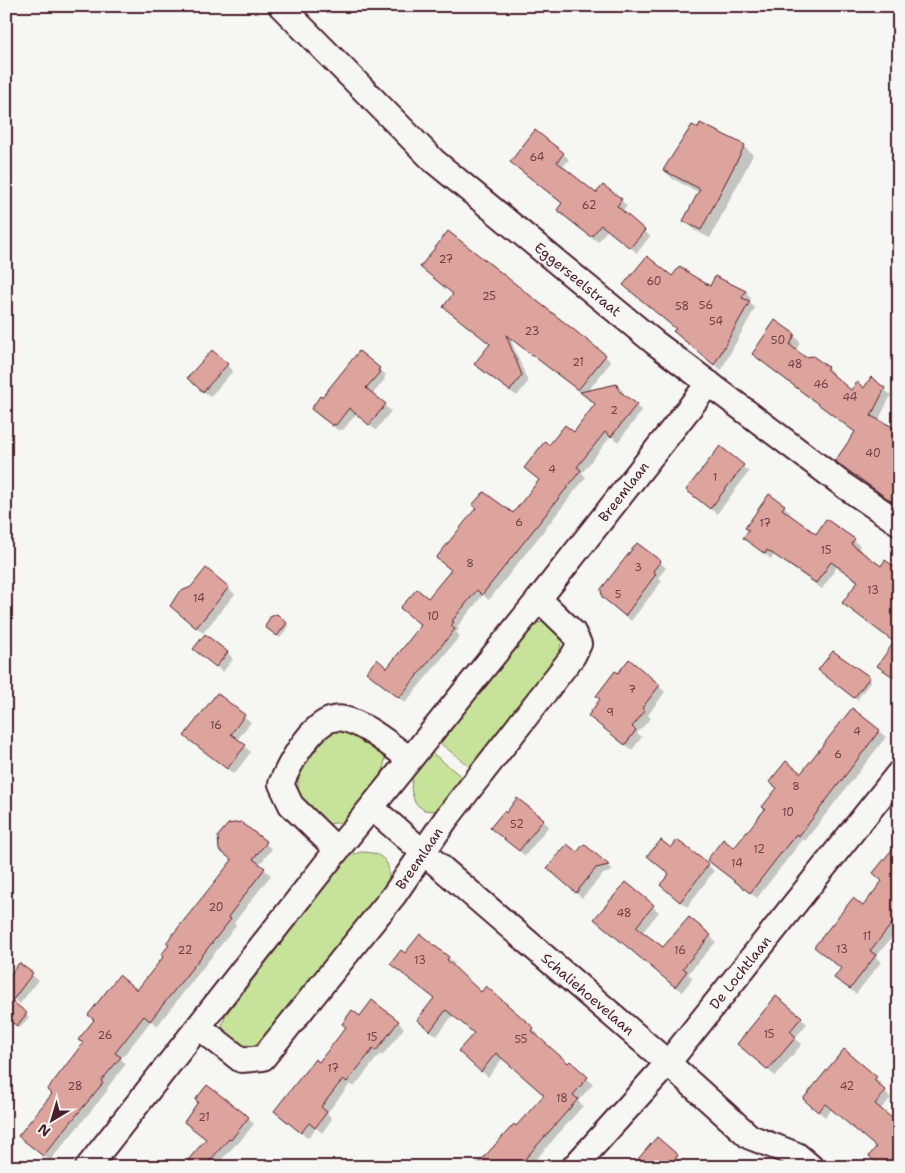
<svg xmlns="http://www.w3.org/2000/svg" width="905" height="1173" font-family="'Shantell Sans',sans-serif">
  <style>
    .green { fill: #c7e39a; stroke: #888162 }
    .shadow { fill: #0003 }
    .building { fill: #dda39d; stroke: #4a1f2b }
    .lines { fill: none; stroke-linecap: round; stroke-linejoin: round }
    .minor-casing { stroke: #4a1f2b; stroke-width: 28 }
    .minor { stroke: #f6f6f2; stroke-width: 24 }
    .labels { text-anchor: middle; stroke-width: 4.5; stroke-linejoin: round; paint-order: stroke }
    .number-label { font-size: 11px; fill: #6f4048 }
    .street-label { font-size: 14px; fill: #4a1f2b; stroke: #f6f6f2 }
  </style>
  <rect width="100%" height="100%" fill="#f6f6f2"/>
  <filter id="ink" filterUnits="userSpaceOnUse"><feTurbulence type="fractalNoise" baseFrequency=".02" numOctaves="2"/><feDisplacementMap in="SourceGraphic" scale="10" xChannelSelector="R" yChannelSelector="G"/><feConvolveMatrix kernelMatrix="1 2 1 2 8 2 1 2 1" color-interpolation-filters="sRGB"/></filter>
  <g filter="url(#ink)">
    <g class="green">
      <path d="M545 622C562 635 565 642 555 661L470 767 440 743 534 623Z"/>
      <path d="M350 730 371 742 385 758 382 779 347 822 326 824 308 810 298 792V771L331 732Z"/>
      <path d="M431 752 463 778 441 809 434 811 424 810 415 803 411 789 413 775Z"/>
      <path d="M361 852C388 852 394 868 385 891L261 1044 250 1046 241 1045 225 1033 222 1025 225 1016 346 859 354 854Z"/>
    </g>
    <g class="shadow">
      <path d="M744 146 753 155 710 238 694 230 685 220 700 193 673 179 664 170Z"/>
      <path d="M563 154 569 159 562 168 596 195 603 186 621 200 627 206 622 212 650 236 637 253 608 229 598 242 564 216 563 204 517 167Z"/>
      <path d="M421 267 605 356 611 362 587 392 617 385 623 391 624 396 642 411 618 442 611 436 582 473 586 477 489 600 483 595 457 627 459 629 456 632 460 636 405 703 374 677 388 670 423 626 428 600 513 515 540 480 549 446 574 434 596 405 510 338 528 382 517 396 481 370 475 364 491 344 454 294Z"/>
      <path d="M689 275 710 287 716 278 746 292 751 298 749 302 755 308 721 370 681 337 677 329 672 278Z"/>
      <path d="M794 335 800 342 796 351 805 358 827 367 833 373 831 375 852 391 864 389 871 379 891 395 878 421 899 431 898 506 858 479 836 461 856 433 760 360Z"/>
      <path d="M359 352 386 375 384 377 385 379 372 395 391 411 376 430 356 414 343 430 341 429 339 431 318 415Z"/>
      <path d="M227 365 233 371 210 397 195 384Z"/>
      <path d="M720 448 749 472 717 514 693 496Z"/>
      <path d="M784 506 790 512 788 515 816 535 854 540 860 546 857 550 899 603V681L879 666 895 642 844 603 859 583 837 567 822 589 774 555 771 559 745 538Z"/>
      <path d="M660 562 666 568 658 578 662 581 631 621 603 597Z"/>
      <path d="M206 570 235 594 203 633 178 612 192 588Z"/>
      <path d="M277 615 289 626 280 638 269 630Z"/>
      <path d="M195 649 227 652 233 659 223 672Z"/>
      <path d="M822 672 869 678 871 681 857 700Z"/>
      <path d="M659 686 665 692 648 715 651 718 637 733 642 737 632 750 596 721Z"/>
      <path d="M217 695 251 722 237 740 251 752 234 774 192 742Z"/>
      <path d="M853 710 886 737 805 841 803 839 757 898 715 866 734 850 766 810 778 789 801 774Z"/>
      <path d="M518 800 549 826 525 856 492 828Z"/>
      <path d="M240 823 272 849 259 865 271 875 234 923 236 926 157 1026 151 1021 121 1059 126 1064 107 1088 108 1090 50 1161 26 1142 164 957 233 861 227 856Z"/>
      <path d="M899 843V928L876 957 881 962 856 994 836 978 843 969 863 908 884 881Z"/>
      <path d="M584 846 613 871 603 874 582 898 554 874Z"/>
      <path d="M671 850 708 865 714 871 687 907 667 891 670 875 655 862Z"/>
      <path d="M626 883 659 912 642 933 663 949 710 936 716 942 688 974 693 978 682 992 602 925Z"/>
      <path d="M420 936 449 958 455 964 452 967 482 993 533 1029 539 1035 537 1037 568 1065 570 1063 593 1084 578 1101 583 1106 529 1167H477L545 1096 503 1058 488 1077 466 1057 476 1033 453 1015 437 1036 424 1026 435 999 405 955Z"/>
      <path d="M19 965 38 980 20 1004 6 993Z"/>
      <path d="M26 1014 29 1017 20 1028 6 1017Z"/>
      <path d="M360 1018 398 1022 404 1028 382 1056 380 1054 354 1087 350 1084 327 1113 332 1119 322 1133 316 1128 308 1138 281 1117 319 1064Z"/>
      <path d="M801 1018 807 1024 795 1038 802 1044 775 1076 745 1050Z"/>
      <path d="M844 1051 882 1084 879 1087 891 1098 880 1110 877 1147 832 1109 825 1117 811 1105Z"/>
      <path d="M248 1118 254 1124 237 1145 236 1144 215 1167H197L207 1140Z"/>
      <path d="M677 1156 683 1162 679 1167H632Z"/>
    </g>
    <g class="building">
      <path d="M700 123 745 145 701 230 683 221 700 189 663 170 692 125 698 128Z"/>
      <path d="M535 130 564 153 557 162 596 193 603 185 622 199 617 206 645 230 630 248 601 225 591 237 557 210 562 203 510 162Z"/>
      <path d="M448 231 606 355 578 390 506 335 522 375 510 391 474 364 490 344 443 307 453 294 420 267Z"/>
      <path d="M647 256 672 276 680 266 690 274 710 286 715 276 746 291 742 298 750 301 714 365 673 331 676 329 623 285Z"/>
      <path d="M775 320 795 334 790 345 805 357 813 356 828 367 826 369 851 390 857 382 864 388 871 377 885 388 871 416 899 430V490L891 501 835 461 855 432 752 354Z"/>
      <path d="M212 350 228 364 203 392 187 378Z"/>
      <path d="M359 351 380 368 378 371 380 372 366 388 386 404 369 425 349 408 336 425 334 424 333 426 311 409 320 396 322 397Z"/>
      <path d="M617 384 619 391 637 404 611 437 605 432 577 467 581 470 482 595 477 590 452 621 454 622 451 626 455 629 399 698 366 672 377 659 387 668 421 625 400 608 417 589 428 598 451 570 436 558 476 508 472 505 484 492 513 513 539 480 524 468 545 441 549 445 565 425 574 432 595 404 580 392Z"/>
      <path d="M720 446 744 465 710 509 686 490Z"/>
      <path d="M769 494 785 505 782 509 816 534 826 519 855 539 851 544 881 566 885 560 899 570V681L877 666 894 642 842 603 858 581 831 562 816 583 767 550 765 554 743 538 749 530 745 528Z"/>
      <path d="M637 543 661 561 653 571 656 574 625 616 602 597 601 589Z"/>
      <path d="M206 568 229 587 196 628 170 606 179 592 191 587Z"/>
      <path d="M277 614 287 623 277 636 265 627 270 617Z"/>
      <path d="M205 634 228 652 216 667 193 649Z"/>
      <path d="M833 651 870 677 854 698 818 670Z"/>
      <path d="M629 659 660 685 642 708 645 711 632 727 636 730 625 745 588 716 600 699 596 696 615 671 618 673Z"/>
      <path d="M217 693 245 715 231 734 246 745 227 769 184 736Z"/>
      <path d="M852 708 880 730 799 836 796 834 750 893 707 860 723 839 734 848 765 809 762 807 777 788 769 782 786 761 801 773Z"/>
      <path d="M517 798 544 819 519 851 490 828 504 811 506 813Z"/>
      <path d="M241 822 267 842 253 859 265 868 228 917 231 919 150 1021 144 1016 115 1053 121 1057 101 1081 103 1083 43 1156 18 1136 52 1094 47 1090 83 1043 78 1040 94 1020 88 1015 119 975 137 990 163 957 161 955 169 945 166 943 232 860 219 850 218 836 228 824Z"/>
      <path d="M661 840 671 848 677 840 709 864 680 902 660 885 669 874 647 856Z"/>
      <path d="M899 841V915L870 951 876 955 850 989 834 978 841 968 814 947 853 898 863 906 882 881 873 873Z"/>
      <path d="M567 844 577 852 584 844 609 865 596 868 576 893 547 868Z"/>
      <path d="M626 882 654 905 636 927 663 947 689 917 711 935 683 968 687 971 675 987 594 919Z"/>
      <path d="M420 934 449 957 447 960 481 992 486 986 534 1028 532 1031 568 1063 570 1061 588 1077 573 1095 578 1099 518 1167H475L514 1124 516 1126 544 1095 496 1053 481 1072 458 1051 474 1033 446 1010 430 1031 417 1020 434 998 390 964 401 950 405 953Z"/>
      <path d="M19 963 33 973 12 1001 27 1013 17 1026 6 1018V980Z"/>
      <path d="M776 996 802 1017 790 1031 796 1037 768 1070 737 1044Z"/>
      <path d="M372 1000 399 1021 376 1051 373 1049 347 1082 343 1079 321 1107 327 1112 315 1128 309 1123 301 1133 274 1111 315 1059 319 1062 346 1027 342 1024 352 1010 360 1016Z"/>
      <path d="M844 1049 877 1077 874 1080 886 1091 875 1104 899 1124V1167H882L869 1156 876 1147 825 1104 818 1112 803 1099Z"/>
      <path d="M207 1085 249 1117 231 1140 229 1139 204 1167H196L188 1160 206 1139 184 1122 198 1102 195 1100Z"/>
      <path d="M657 1137 678 1155 668 1167H631Z"/>
    </g>
    <g class="lines">
      <g class="minor-casing">
        <g id="minor">
          <path id="s1" d="M281 6 434 161 654 342 846 487 899 523"/>
          <path id="s2" d="M372 808 668 1063 750 1137 797 1155 811 1167"/>
          <path d="M337 850 291 805 281 784C290 763 316 712 344 719 366 724 391 746 410 759"/>
          <path id="s3" d="M199 1027 241 1060 263 1058 394 895 446 819 573 656 579 644 573 632 539 599"/>
          <path id="s4" d="M88 1167 337 850 539 599 709 383"/>
          <path id="s5" d="M574 1167 668 1063 899 773"/>
        </g>
      </g>
      <use href="#minor" class="minor"/>
    </g>
  </g>
  <g class="labels">
    <g class="number-label">
      <text x="537" y="161">64</text>
      <text x="589" y="209">62</text>
      <text x="446" y="263">27</text>
      <text x="654" y="285">60</text>
      <text x="489" y="300">25</text>
      <text x="706" y="309">56</text>
      <text x="682" y="310">58</text>
      <text x="716" y="325">54</text>
      <text x="532" y="335">23</text>
      <text x="778" y="344">50</text>
      <text x="578" y="366">21</text>
      <text x="795" y="368">48</text>
      <text x="821" y="388">46</text>
      <text x="850" y="401">44</text>
      <text x="614" y="414">2</text>
      <text x="873" y="457">40</text>
      <text x="552" y="473">4</text>
      <text x="715" y="481">1</text>
      <text x="519" y="526">6</text>
      <text x="765" y="527">17</text>
      <text x="826" y="554">15</text>
      <text x="470" y="567">8</text>
      <text x="638" y="571">3</text>
      <text x="873" y="594">13</text>
      <text x="618" y="598">5</text>
      <text x="199" y="602">14</text>
      <text x="433" y="620">10</text>
      <text x="632" y="693">7</text>
      <text x="610" y="716">9</text>
      <text x="216" y="729">16</text>
      <text x="857" y="735">4</text>
      <text x="838" y="758">6</text>
      <text x="796" y="790">8</text>
      <text x="788" y="816">10</text>
      <text x="517" y="828">52</text>
      <text x="759" y="853">12</text>
      <text x="737" y="867">14</text>
      <text x="216" y="911">20</text>
      <text x="624" y="917">48</text>
      <text x="867" y="940">11</text>
      <text x="842" y="953">13</text>
      <text x="185" y="954">22</text>
      <text x="680" y="954">16</text>
      <text x="420" y="964">13</text>
      <text x="769" y="1038">15</text>
      <text x="105" y="1039">26</text>
      <text x="372" y="1041">15</text>
      <text x="521" y="1043">55</text>
      <text x="333" y="1072">17</text>
      <text x="75" y="1090">28</text>
      <text x="847" y="1090">42</text>
      <text x="562" y="1102">18</text>
      <text x="204" y="1121">21</text>
    </g>
    <g class="street-label">
      <text dy="5" stroke="none"><textPath href="#s1" startOffset="404">Eggerseelstraat</textPath></text>
      <text dy="5" stroke="none"><textPath href="#s4" startOffset="862">Breemlaan</textPath></text>
      <text dy="5" stroke="none"><textPath href="#s3" startOffset="329">Breemlaan</textPath></text>
      <text dy="5" stroke="none"><textPath href="#s5" startOffset="256">De Lochtlaan</textPath></text>
      <text dy="5" stroke="none"><textPath href="#s2" startOffset="285">Schaliehoevelaan</textPath></text>
    </g>
  </g>
  <rect width="905" height="1173" fill="none" stroke="#f6f6f2" stroke-width="25"/>
  <rect x="12" y="12" width="880" height="1148" fill="none" stroke="#4a1f2b" stroke-width="2" filter="url(#ink)"/>
  <g transform="translate(52 1120) rotate(218)" stroke="#f6f6f2" stroke-width="4" paint-order="stroke">
  <path d="M0-4L9 19L0 12L-9 19Z" fill="#4a1f2b"/>
  <text y="-8" font-size="14" font-weight="bold" text-anchor="middle" fill="#4a1f2b">N</text>
  </g>
</svg>
